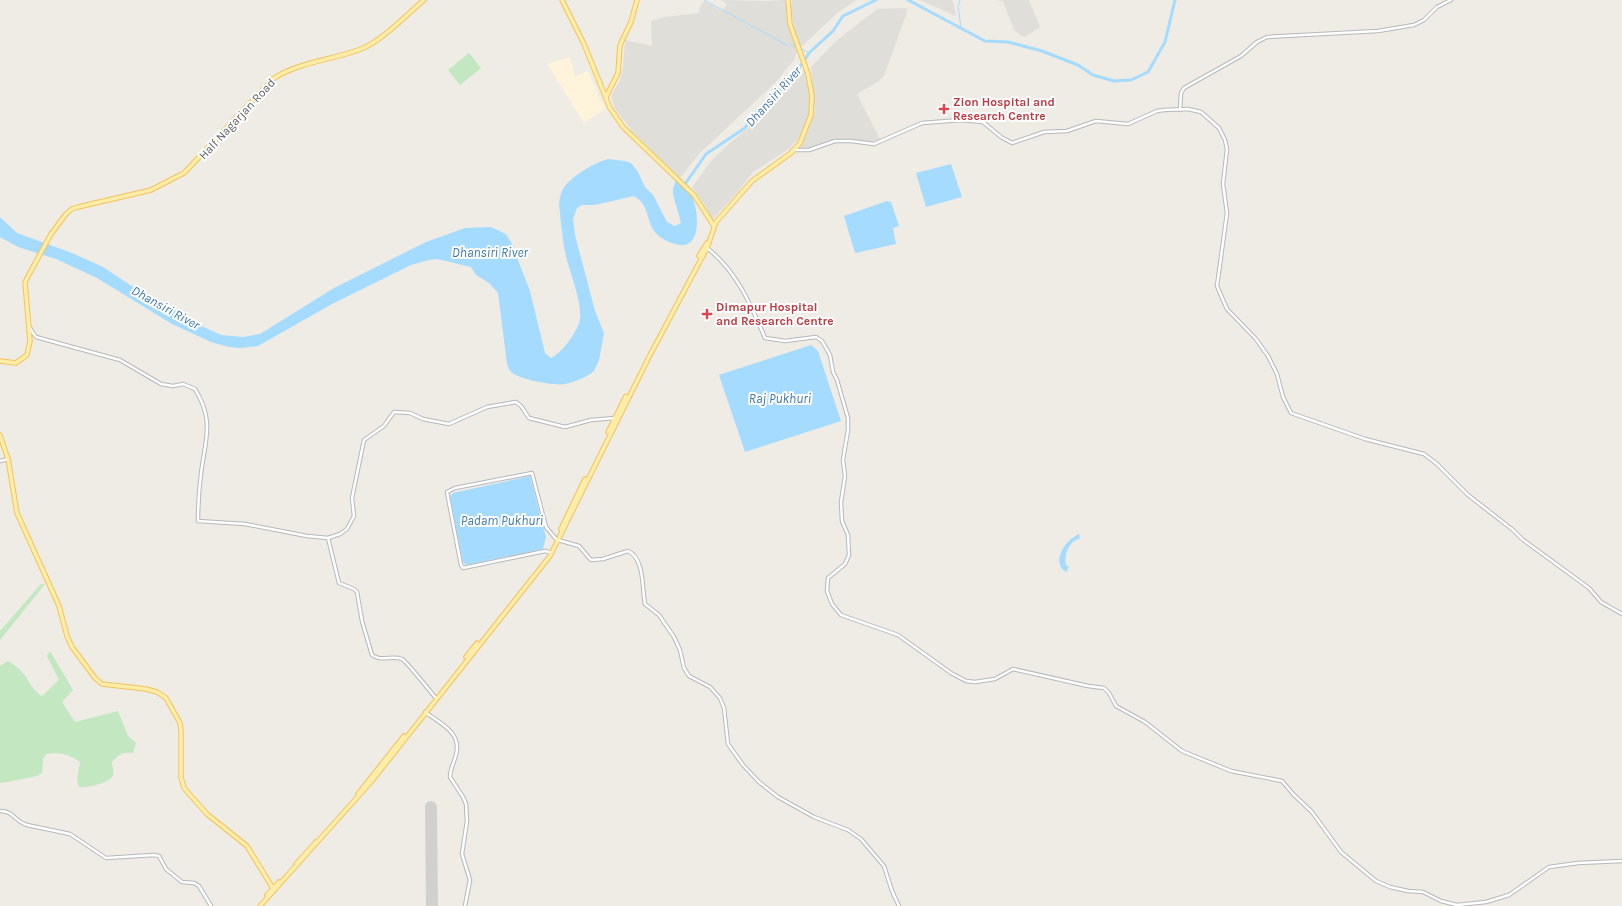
<svg xmlns="http://www.w3.org/2000/svg" width="1622" height="906" font-family="Karla,sans-serif">
  <style>
    .commercial { fill: #fef4db }
    .industrial { fill: #e0ded9 }
    .green { fill: #c2e7c1 }
    .water { fill: #a5dbff }
    .lines { fill: none; stroke-linecap: round; stroke-linejoin: round }
    .stream { stroke: #a5dbff; stroke-width: 1 }
    .river { stroke: #a5dbff; stroke-width: 3 }
    .runway { stroke: #d1d0cd; stroke-width: 12 }
    .minor-casing { stroke: #b5b8bc; stroke-width: 4.5 }
    .major-casing { stroke: #f3c25a; stroke-width: 5.5 }
    .minor { stroke: #fff; stroke-width: 2.5 }
    .major { stroke: #fea; stroke-width: 3.5 }
    .health-dot { fill: #e0444e; stroke: #fff; stroke-width: 1.5 }
    .labels { text-anchor: middle; stroke-width: 4; stroke-linejoin: round; paint-order: stroke }
    .health-label { font-size: 12px; font-weight: bold; fill: #be3a42; stroke: #fff; text-anchor: start }
    .street-label { font-size: 12px; fill: #5c6165; stroke: #fff }
    .water-label { font-size: 13px; font-style: italic; fill: #3d76aa; stroke: #fff }
  </style>
  <rect width="100%" height="100%" fill="#efece5"/>
  <path class="commercial" d="M570 57 575 76 588 71 601 101 606 108 584 123 547 64Z"/>
  <g class="industrial">
    <path d="M720 0 766 1 786 0 788 24 797 52 794 60 775 83 700 153 680 178 634 133 615 109 611 96 620 80 623 67 625 40 652 46 651 21 665 17 699 13V8L704 1 722 11 727 4Z"/>
    <path d="M792 0H857L837 13 801 47 794 28 791 8Z"/>
    <path d="M920 0H951L953 1 956 16Z"/>
    <path d="M994 0H1029L1040 27 1025 37 1021 36 1014 30 1003 1Z"/>
    <path d="M904 8 908 9 884 76 879 81 857 94 880 139 871 142 835 140 814 148 800 149 815 111 811 67 836 41 877 9Z"/>
    <path d="M804 70 809 88 810 111 804 129 797 141 787 150 753 172 736 194 712 220 705 205 692 187 711 161 731 142 762 117Z"/>
  </g>
  <g class="green">
    <path d="M469 53 481 68 460 85 448 70Z"/>
    <path d="M41 584H45L0 640V631Z"/>
    <path d="M50 651 73 690 62 702 75 722 118 711 128 736 136 743 133 753C123 752 119 754 112 762 112 766 114 771 113 775 111 783 87 788 79 787L77 780 80 762C69 754 59 752 46 754L43 759 42 773 37 776 2 783 0 782V666L8 661C13 664 18 668 21 671 29 679 32 691 42 696L59 680 47 656Z"/>
  </g>
  <g class="water">
    <path d="M608 159 625 161 631 163 638 172 645 187 653 195 667 222 675 226 681 223 673 194V189L676 180C681 184 686 188 690 193 699 206 704 253 675 244 639 233 656 208 634 196L595 205H582L577 208 573 219 575 235 595 311 604 333 599 360 594 371C587 377 575 382 565 384 555 386 523 380 514 374 510 372 508 368 507 364L498 293 489 283 476 275 471 267 437 259 429 260 411 265 332 304 258 346 240 348 229 347 211 342 172 324 97 278 56 259 18 247 0 237V217L17 233 72 253 103 267 171 312 221 335 243 337 260 334 334 288 426 242 465 228 491 227 506 234 511 242 530 291 545 353 551 358C561 354 579 330 580 319 582 301 570 274 566 256 562 239 561 221 559 204 560 198 561 190 565 186 575 174 594 163 608 159Z"/>
    <path d="M951 164 962 197 926 207 916 173Z"/>
    <path d="M887 201 891 202 899 226 893 228 896 244 855 253 844 216Z"/>
    <path d="M811 345 818 351 841 421 745 452 719 375Z"/>
    <path d="M530 476 546 537 543 549 466 565 463 562 450 496 453 493Z"/>
    <path d="M1079 534 1080 539C1069 540 1064 555 1066 565L1069 567 1066 572C1050 562 1066 539 1079 534Z"/>
  </g>
  <g class="lines">
    <g class="stream">
      <path d="M704 0 787 45"/>
      <path d="M960 0 958 6 961 27"/>
      <path d="M790 45 797 47"/>
      <path d="M800 48 809 53"/>
    </g>
    <g class="river">
      <path d="M908 0 985 41 1008 42 1042 51 1078 65 1093 75 1114 81 1131 80 1148 72 1165 42 1175 0"/>
      <path d="M683 187 706 154 745 128 755 113 790 81 810 52 833 31 843 16 876 0"/>
      <path d="M159 305 183 315 195 324"/>
    </g>
    <path class="runway" d="M431 807 432 906"/>
    <g class="minor-casing">
      <g id="minor">
        <path d="M1180 110 1181 93 1184 88 1241 56 1257 42 1267 37 1378 31 1414 25 1424 20 1437 7 1451 0"/>
        <path d="M792 150H809L835 141H851L874 144 922 123 961 120 983 122 1001 137 1012 143 1044 132 1067 131 1096 121 1128 124 1157 111 1164 110 1188 109 1201 112 1219 128 1225 140 1227 149 1223 184 1227 213 1217 286 1227 309 1256 339 1268 356 1277 374 1283 397 1291 413 1365 439 1424 454 1437 464 1468 495 1513 530 1522 539 1589 588 1601 602 1622 614"/>
        <path d="M707 248C736 270 751 305 765 338L785 341 816 337 822 341 830 355 833 372 837 380 848 418V430L843 460 845 476 841 502 842 521 848 535 849 555 845 564 828 578 827 591 832 604 841 615 898 635 951 673 966 681 975 682 995 679 1013 669 1088 686 1104 688 1109 693 1116 706 1145 722 1182 751 1231 771 1282 781 1294 795 1312 812 1341 852 1376 881 1390 887 1408 891 1423 892 1441 901 1457 905 1486 902 1509 895 1549 867 1578 863 1622 861"/>
        <path d="M29 326 33 333 36 337 120 360 161 384 173 386 183 384 195 389C215 421 205 440 201 474 199 489 198 505 198 521L245 524 307 536 328 538 340 534 347 529 354 516 352 498 364 440 384 426 394 412 410 413 423 419 449 424 487 407 516 402 521 406 529 418 565 427 591 420 615 418"/>
        <path d="M0 461 8 459"/>
        <path d="M328 538 339 583 354 589 357 592 362 621 372 655C381 662 391 655 402 659 407 662 429 690 435 697"/>
        <path d="M558 540 579 546 591 560 603 559 628 551C645 558 642 591 645 604L659 615 674 637 680 650 684 668 689 676 710 687 720 698 724 708 728 744 743 765 759 782 778 797 814 817 848 830 861 839 884 866 892 891 899 906"/>
        <path d="M552 553 545 551 463 568 461 565 447 492 455 488 532 473 546 527 556 539"/>
        <path d="M425 712C441 724 462 732 456 755 454 763 450 769 450 777L463 797 466 804 467 821 462 854 470 880 465 906"/>
        <path d="M0 811C14 811 14 821 27 825L70 834 106 858 154 855 159 856 166 869 182 882 194 883 199 886 211 906"/>
      </g>
    </g>
    <g class="major-casing">
      <g id="major">
        <path d="M562 0 584 44 610 108 623 127 694 195 714 226"/>
        <path d="M606 97 618 73 620 45 631 22 637 0"/>
        <path d="M699 256 707 243"/>
        <path d="M0 361 16 363 27 355 30 341 25 282 51 234 66 214 72 209 78 207 151 190 184 173 273 79C297 62 333 60 361 49 382 41 406 15 424 0"/>
        <path d="M608 432 626 396"/>
        <path d="M0 435 8 459 17 513 59 606 67 636 72 647 95 678 102 684 146 689 157 692 166 698 180 723 181 731V777L184 788 207 814 247 846 274 890"/>
        <path d="M561 529 585 479"/>
        <path d="M466 657 477 643"/>
        <path d="M358 794 404 736"/>
        <path d="M296 864 316 842"/>
        <path d="M267 895 279 882"/>
        <path d="M260 906 371 782 550 556 649 357 707 248 716 222 752 181 791 153 800 143 811 115 812 96 808 74 790 24 788 0"/>
      </g>
    </g>
    <use href="#minor" class="minor"/>
    <use href="#major" class="major"/>
  </g>
  <g class="health-dot">
    <path d="M942 103h4v4h4v4h-4v4h-4v-4h-4v-4h4z"/>
    <path d="M705 308h4v4h4v4h-4v4h-4v-4h-4v-4h4z"/>
  </g>
  <g class="labels">
    <g class="health-label">
      <text x="953" y="106">Zion Hospital and<tspan x="953" dy="14">Research Centre</tspan></text>
      <text x="716" y="311">Dimapur Hospital<tspan x="716" dy="14">and Research Centre</tspan></text>
    </g>
    <g class="street-label">
      <text transform="translate(237 119) rotate(-47)" y="4">Half Nagarjan Road</text>
    </g>
    <g class="water-label">
      <text transform="translate(773 96) rotate(-48)" y="5">Dhansiri River</text>
      <text x="490" y="257">Dhansiri River</text>
      <text transform="translate(166 307) rotate(29)" y="5">Dhansiri River</text>
      <text x="780" y="403">Raj Pukhuri</text>
      <text x="502" y="525">Padam Pukhuri</text>
    </g>
  </g>
</svg>
